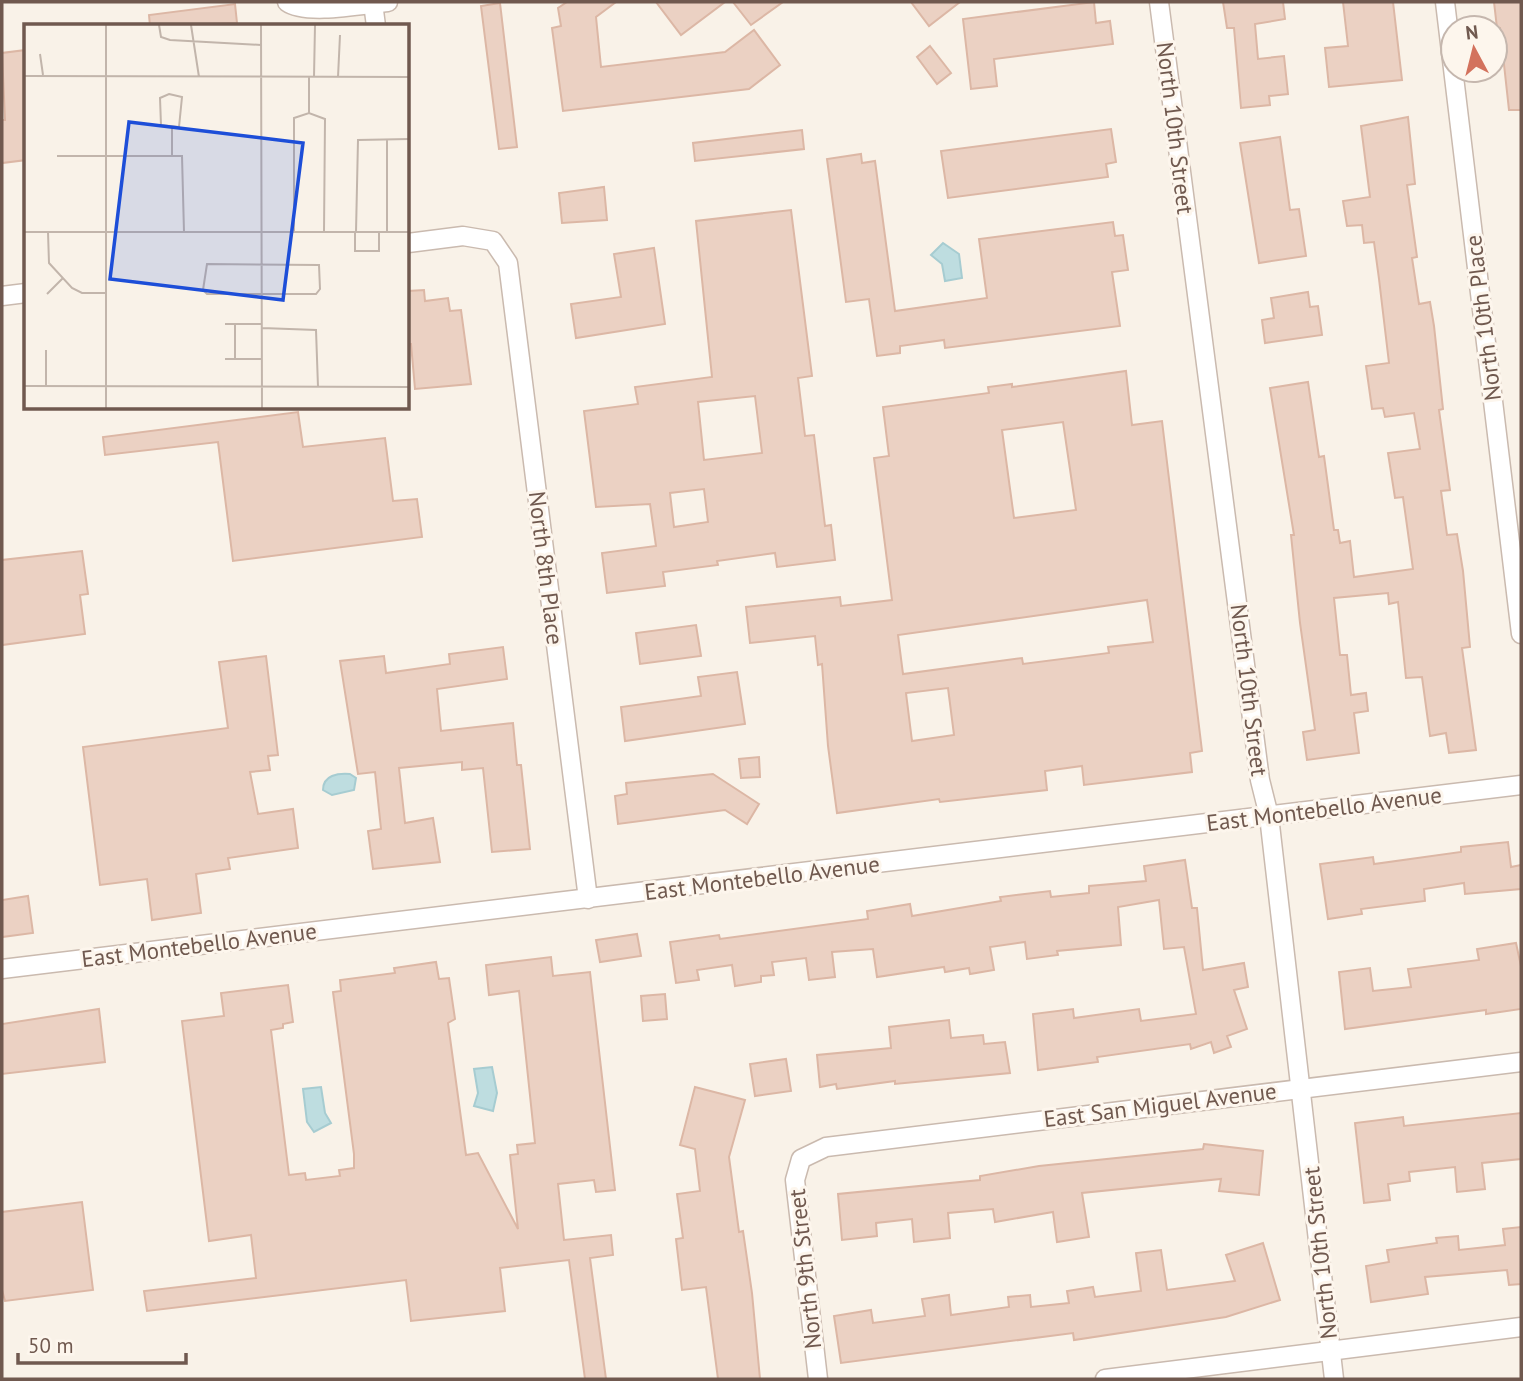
<svg xmlns="http://www.w3.org/2000/svg" width="1523" height="1381" font-family="'PT Sans',sans-serif">
  <style>
    .water { fill: #bedde0; stroke: #a6ccd1; stroke-width: 2 }
    .building { fill: #ebd1c3; stroke: #dcb7a5; stroke-width: 2; fill-rule: evenodd }
    .lines { fill: none; stroke-linecap: round; stroke-linejoin: round }
    .street-casing { stroke: #cabaaf; stroke-width: 21 }
    .street { stroke: #fff; stroke-width: 18 }
    .labels { text-anchor: middle; stroke-width: 6; stroke-linejoin: round; paint-order: stroke }
    .street-label { font-size: 23px; fill: #70594f; stroke: #fdf6ed }
    .inset-road { fill: none; stroke: #c2b5ab; stroke-width: 2 }
    .view { fill: #1d4ed8; fill-opacity: 0.15; stroke: #1d4ed8; stroke-width: 3.5 }
    .inset-edge { fill: none; stroke: #70594f; stroke-width: 3.5 }
  </style>
  <rect width="100%" height="100%" fill="#f9f2e8"/>
  <g class="water">
    <path d="M943 243 959 254 962 278 945 281 942 264 931 255Z"/>
    <path d="M350 774 356 778 354 790 332 795 323 790C323 775 338 773 350 774Z"/>
    <path d="M492 1067 497 1093 493 1111 474 1106 478 1093 474 1069Z"/>
    <path d="M321 1087 325 1113 331 1123 314 1132 307 1122 303 1089Z"/>
  </g>
  <g class="building">
    <path d="M567 2H616L596 17 601 67 725 52 754 30 780 65 749 89 563 111 552 28 561 26 558 8Z"/>
    <path d="M656 2H725L681 35Z"/>
    <path d="M733 2H783L751 25Z"/>
    <path d="M911 2H960L929 26Z"/>
    <path d="M1094 2 1096 23 1110 21 1113 44 994 59 997 86 971 89 963 19Z"/>
    <path d="M1223 2H1283L1285 19 1255 24 1258 59 1284 56 1288 94 1269 96 1270 105 1241 108 1234 28H1227Z"/>
    <path d="M1343 2H1393L1402 80 1329 87 1325 48 1348 46Z"/>
    <path d="M1494 2H1521V110H1509L1500 28H1497Z"/>
    <path d="M500 3 517 147 499 149 481 6Z"/>
    <path d="M235 4 237 23 150 26 149 15Z"/>
    <path d="M930 46 951 73 937 84 917 57Z"/>
    <path d="M26 50V160L2 163V120H5L2 53Z"/>
    <path d="M1408 117 1415 184 1407 185 1417 257 1412 258 1419 304 1430 302 1434 326 1443 409 1439 410 1450 490 1441 491 1447 535 1457 534 1463 571 1470 647 1462 648 1476 750 1449 753 1446 733 1430 736 1422 677 1406 678 1398 602 1389 604 1388 593 1334 598 1340 655H1347L1351 695 1366 693 1368 711 1354 713 1359 753 1307 760 1303 732 1315 730 1300 623 1291 535H1294L1270 388 1308 382 1319 457 1324 456 1334 530H1338L1340 543 1350 541 1354 577 1413 569 1403 497 1395 498 1388 453 1420 449 1414 413 1385 417 1383 408 1372 409 1366 366 1389 363 1379 279 1374 242 1364 243 1362 225 1347 226 1343 201 1370 197 1361 126Z"/>
    <path d="M1111 129 1116 162 1106 164 1108 177 948 198 941 151Z"/>
    <path d="M802 130 804 149 695 161 693 143Z"/>
    <path d="M1280 137 1290 210 1299 209 1306 256 1259 263 1240 143Z"/>
    <path d="M861 154 862 163 875 161 895 311 987 298 979 239 1113 222 1115 236 1123 235 1128 270 1112 272 1120 326 945 348 944 340 900 346V353L877 356 869 299 846 302 827 159Z"/>
    <path d="M604 187 607 220 562 223 559 193Z"/>
    <path d="M791 210 812 376 798 378 805 436 814 435 825 526 831 525 835 560 777 567 775 553 717 561 718 565 663 572 665 586 607 593 602 553 656 546 650 504 596 507 584 411 638 404 635 387 712 377 696 221ZM755 396 762 453 704 460 698 402ZM704 489 708 522 674 527 670 493Z"/>
    <path d="M654 248 665 324 576 338 571 304 621 297 614 254Z"/>
    <path d="M424 290 425 301 448 298 450 311 461 310 471 384 415 389 411 344H408V291Z"/>
    <path d="M1308 292 1310 307 1318 306 1322 335 1265 343 1262 320 1274 318 1271 298Z"/>
    <path d="M1126 371 1132 425 1162 421 1202 751 1190 753 1192 772 1084 785 1082 766 1045 771 1047 790 940 802 939 799 837 813 828 746 822 664 818 665 815 636 750 643 746 607 840 597 841 606 892 600 874 458 889 456 883 407 989 393 988 387 1012 384V387ZM1063 422 1076 510 1014 518 1002 430ZM1147 600 1153 642 1108 647 1109 653 1023 664 1022 658 903 674 898 635ZM948 688 954 735 912 741 906 693Z"/>
    <path d="M298 412 303 447 385 438 393 501 417 499 422 537 233 561 218 442 105 455 103 437Z"/>
    <path d="M82 551 88 594 80 595 85 634 2 645V560Z"/>
    <path d="M696 625 701 656 640 664 636 633Z"/>
    <path d="M503 647 507 679 437 689 441 731 513 723 517 765H521L530 849 492 852 483 768 462 770V762L399 768 405 823 433 818 440 862 373 869 368 831 381 829 375 772 358 774 340 661 384 656 386 673 450 664 449 654Z"/>
    <path d="M266 656 278 755 268 756 270 770 250 772 258 814 293 809 298 848 228 858 230 869 196 874 201 913 152 920 147 879 100 885 83 747 228 728 219 662Z"/>
    <path d="M737 672 745 724 625 741 621 707 701 696 698 677Z"/>
    <path d="M759 757 760 777 741 778 739 759Z"/>
    <path d="M713 774 759 804 747 824 725 810 618 824 615 796 627 794 626 783Z"/>
    <path d="M1508 842 1511 867 1521 865V889L1465 894 1464 883 1424 889 1425 901 1361 909 1362 914 1328 919 1320 864 1373 857 1374 864 1461 852V847Z"/>
    <path d="M1185 860 1192 908H1197L1203 970 1244 963 1248 987 1234 990 1247 1029 1227 1036 1231 1047 1214 1053 1211 1042 1191 1049 1190 1044 1097 1057 1098 1062 1038 1070 1033 1014 1073 1009 1074 1018 1139 1009 1141 1021 1196 1014 1184 947 1164 949 1159 900 1118 907 1121 945 1057 951 1058 955 1027 959 1025 942 990 947 994 970 970 974 969 968 945 972 944 967 877 977 873 949 832 952 835 977 809 980 806 958 772 962 774 975 761 976V982L735 986 732 965 697 970 699 980 676 983 670 942 719 935 720 939 868 919 867 911 910 904 912 916 1001 901 1000 897 1050 891 1051 897 1089 893V886L1146 881 1144 866Z"/>
    <path d="M28 896 33 933 2 937V900Z"/>
    <path d="M637 934 641 956 600 962 596 940Z"/>
    <path d="M1516 943 1521 966V1009L1486 1014V1010L1345 1029 1339 972 1370 968 1373 991 1411 987 1408 969 1479 960 1477 949Z"/>
    <path d="M551 957 553 976 590 972 615 1190 596 1192 594 1180 558 1184 564 1240 611 1235 613 1255 590 1258 606 1379H585L569 1260 500 1268 505 1311 411 1321 406 1280 147 1311 144 1291 256 1278 251 1235 209 1241 182 1021 224 1016 221 993 288 985 293 1022 283 1024V1028L271 1030 289 1175 305 1173 306 1180 340 1176 339 1170 354 1168V1154L333 992 341 991 340 980 395 973 394 968 436 962 439 979 449 978 455 1019 448 1023 466 1155 478 1153 518 1229 510 1155 518 1154 517 1145 535 1143 519 991 489 995 486 965Z"/>
    <path d="M665 994 667 1019 643 1021 641 996Z"/>
    <path d="M99 1009 105 1062 2 1074V1024Z"/>
    <path d="M949 1020 951 1038 983 1035 984 1044 1005 1042 1010 1073 895 1084V1081L837 1089 836 1084 820 1087 817 1055 891 1048 889 1027Z"/>
    <path d="M786 1059 791 1091 755 1096 750 1064Z"/>
    <path d="M695 1087 745 1100 729 1157 739 1232 743 1231 752 1293 760 1379H718L706 1287 682 1290 676 1239 683 1238 677 1194 700 1191 695 1149 680 1145Z"/>
    <path d="M1521 1113V1159L1482 1163 1485 1189 1457 1192 1455 1167 1409 1172 1410 1181 1388 1184 1390 1200 1364 1203 1355 1123 1403 1117 1404 1126Z"/>
    <path d="M1204 1144 1263 1151 1259 1195 1219 1191 1221 1179 1082 1193 1089 1237 1057 1242 1053 1212 995 1222 993 1209 948 1213 950 1238 914 1242 912 1219 876 1223 877 1236 842 1240 838 1194 980 1180V1176L1039 1166 1203 1149Z"/>
    <path d="M82 1202 93 1290 5 1301 2 1290V1212Z"/>
    <path d="M1521 1227V1284L1509 1285 1507 1270 1425 1277 1428 1294 1371 1302 1366 1266 1389 1262 1387 1250 1437 1243 1436 1238 1458 1236 1459 1250 1505 1245 1503 1229Z"/>
    <path d="M1263 1243 1280 1300 1226 1317 1074 1340 1073 1333 841 1363 834 1316 871 1310 873 1323 925 1316 922 1299 949 1295 951 1315 1009 1307 1008 1297 1030 1295 1031 1307 1069 1303 1067 1291 1093 1287 1095 1297 1141 1291 1136 1253 1161 1250 1167 1290 1235 1281 1226 1255Z"/>
  </g>
  <g class="lines">
    <g class="street-casing">
      <g id="street">
        <path d="M287 2C306 16 365 4 388 2"/>
        <path d="M1159 2 1260 780 1269 816 1334 1379"/>
        <path d="M1445 2 1521 634"/>
        <path d="M373 3 376 26"/>
        <path d="M408 243 463 236 493 241 508 263 588 899"/>
        <path d="M2 296 26 293"/>
        <path d="M2 969 1521 785"/>
        <path d="M818 1379 795 1180 801 1159 826 1147 1521 1062"/>
        <path d="M1105 1379 1521 1327"/>
      </g>
    </g>
    <use href="#street" class="street"/>
  </g>
  <g class="labels">
    <g class="street-label">
      <text transform="translate(1175 128) rotate(83)" y="8">North 10th Street</text>
      <text transform="translate(1483 318) rotate(-97)" y="8">North 10th Place</text>
      <text transform="translate(546 568) rotate(83)" y="8">North 8th Place</text>
      <text transform="translate(1249 690) rotate(83)" y="8">North 10th Street</text>
      <text transform="translate(1324 809) rotate(-7)" y="8">East Montebello Avenue</text>
      <text transform="translate(762 878) rotate(-7)" y="8">East Montebello Avenue</text>
      <text transform="translate(199 945) rotate(-7)" y="8">East Montebello Avenue</text>
      <text transform="translate(1160 1105) rotate(-7)" y="8">East San Miguel Avenue</text>
      <text transform="translate(1320 1253) rotate(-96)" y="8">North 10th Street</text>
      <text transform="translate(805 1269) rotate(-96)" y="8">North 9th Street</text>
    </g>
  </g>
  <g transform="translate(24 24)">
    <rect width="385" height="385" fill="#f9f2e8"/>
    <path class="inset-road" d="M82 1V384M135 1 137 13 146 16 237 21M167 1 175 53M237 1 238 384M16 30 19 51M0 52 385 53M285 53V89M290 53 291 1M314 53 316 11M145 70 158 73 155 103 137 101 136 74ZM148 103V131M33 132H158L160 208M363 207V115M0 208H385M24 208 25 239 48 264 58 269H82M270 208V94L285 89 301 95 300 208M331 208V227H355V208M332 208 334 116 385 115M183 240 295 241 296 265 292 270H183L179 266ZM23 270 39 254M201 300H238M211 300V335M238 304 292 306 294 363M22 326V363M201 335H238M0 362 385 363"/>
    <path class="view" d="M105 98 279 119 259 276 86 255Z"/>
    <rect width="385" height="385" class="inset-edge"/>
  </g>
  <rect width="1523" height="1381" fill="none" stroke="#70594f" stroke-width="7"/>
  <g transform="translate(1474 49) rotate(353)"><circle r="33" fill="#fdf6ed" stroke="#c5b7ae" stroke-width="2"/>
  <path d="M0-5L12 26L0 18L-12 26Z" fill="#d3725d"/>
  <text y="-10" font-size="19" font-weight="bold" text-anchor="middle" fill="#70594f">N</text>
  </g>
  <path d="M18 1353v10h168v-10" fill="none" stroke="#70594f" stroke-width="3.5"/>
  <text x="28" y="1353" font-size="21" fill="#70594f" stroke="#fdf6ed" stroke-width="5" paint-order="stroke">50 m</text>
</svg>
